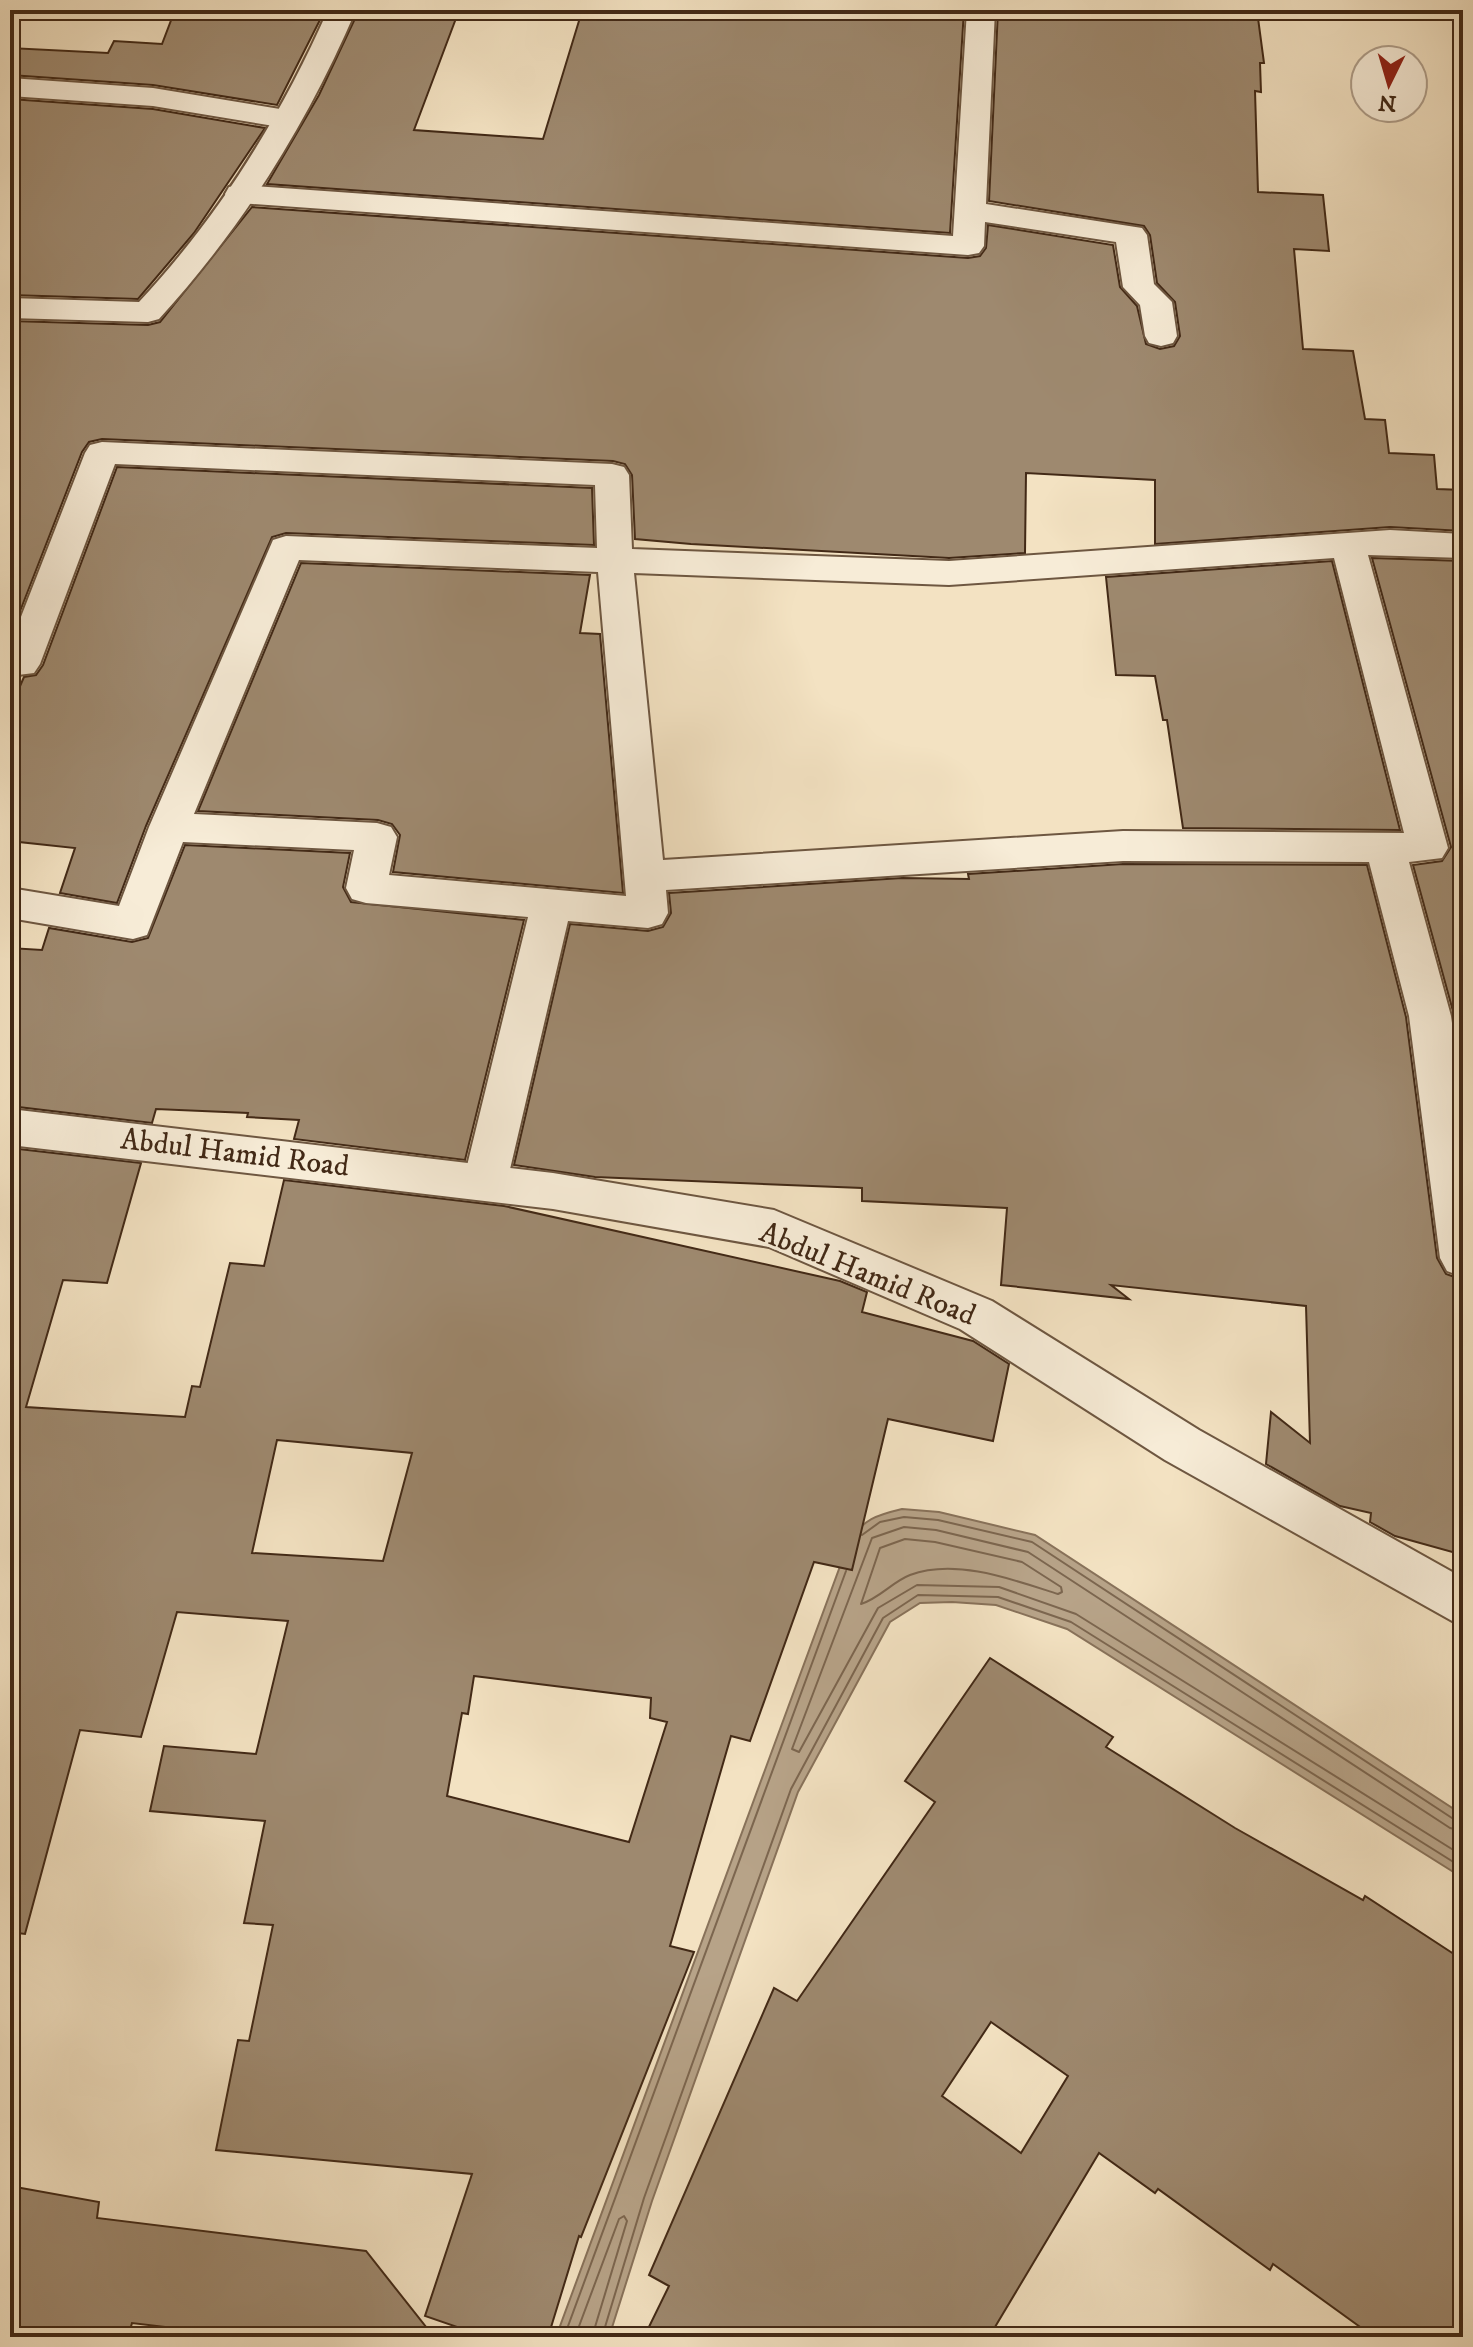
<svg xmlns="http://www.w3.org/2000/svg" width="1473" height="2347" font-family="'IM FELL DW Pica',serif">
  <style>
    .water { fill: #b7a388; stroke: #88725a; stroke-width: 2 }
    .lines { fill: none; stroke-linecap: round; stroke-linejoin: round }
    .shore { stroke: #7c664f; stroke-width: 2 }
    .building { fill: #9e896f; stroke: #422916; stroke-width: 2; fill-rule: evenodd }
    .minor-casing { stroke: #6e5741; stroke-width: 4 }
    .tertiary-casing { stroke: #6e5741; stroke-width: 4 }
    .minor { fill: #f7ecd7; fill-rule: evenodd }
    .tertiary { fill: #f7ecd7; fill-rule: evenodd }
    .labels { text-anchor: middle; stroke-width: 6; stroke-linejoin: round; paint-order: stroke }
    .street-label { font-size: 30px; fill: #422916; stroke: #f7ecd7 }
  </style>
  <rect width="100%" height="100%" fill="#f3e2c2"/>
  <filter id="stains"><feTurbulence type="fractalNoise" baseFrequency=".0025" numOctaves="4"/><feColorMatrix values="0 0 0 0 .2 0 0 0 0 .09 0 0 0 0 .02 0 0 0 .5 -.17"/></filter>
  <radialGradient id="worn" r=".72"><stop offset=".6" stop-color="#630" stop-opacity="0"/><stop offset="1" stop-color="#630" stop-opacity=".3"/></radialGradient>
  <path class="water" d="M902 1509 939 1512 1035 1535 1463 1815V1878L1067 1629 996 1605 952 1602 920 1603 890 1622 798 1792 652 2201 609 2337H556L849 1542C863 1519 877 1515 902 1509Z"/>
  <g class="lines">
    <g class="shore">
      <path d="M862 1535 880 1522 904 1517 938 1520 1032 1542 1455 1820 1463 1821"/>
      <path d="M905 1539 935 1542 1022 1562 1061 1587 1062 1592 1058 1594C1014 1580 956 1558 910 1575 892 1582 880 1598 861 1604L880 1548Z"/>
      <path d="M1463 1831 1450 1828 1028 1552 936 1530 904 1527 872 1538 792 1749 799 1752 878 1608 917 1585 999 1587 1076 1614 1463 1856"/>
      <path d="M564 2337 846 1571"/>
      <path d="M575 2337 619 2219 624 2216 627 2221 592 2337"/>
      <path d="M602 2337 644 2198 791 1789 883 1618 918 1595 998 1597 1071 1622 1463 1868"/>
    </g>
  </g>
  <g class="building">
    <path d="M175 10H325L277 105 153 85 10 75V48L108 53 114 41 162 44Z"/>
    <path d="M359 10 458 13 414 130 543 139 582 11 640 15 639 10H964L950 233 267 184 319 95Z"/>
    <path d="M998 10H1114V18H1258L1264 63H1260L1261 92 1255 91 1258 192 1323 195 1329 251 1294 249 1303 349 1353 351 1365 419 1385 420 1389 453 1434 455 1437 489 1463 490V531L1390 527 1155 544V480L1026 473 1025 553 949 558 691 544 635 539 632 475 625 464 613 461 102 439 89 442 82 452 10 637V321L148 325 160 322 252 207 968 258 980 256 986 248 988 225 1113 245 1120 287 1137 306 1146 344 1160 349 1174 346 1180 336 1175 302 1157 283 1150 235 1144 226 989 201Z"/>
    <path d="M10 99 153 109 265 128 194 233 138 299 10 295Z"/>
    <path d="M117 467 592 488 594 545 286 533 272 537 146 826 117 903 60 893 75 848 10 841V709L24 677 36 675 43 665Z"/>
    <path d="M1372 558 1463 561V1079L1454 1015 1413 865 1442 861 1451 847Z"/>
    <path d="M1332 561 1400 830 1183 828 1167 720H1163L1155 676 1116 675 1106 577Z"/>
    <path d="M301 563 590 575 580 633 600 634 623 893 393 872 400 835 392 824 378 820 198 811Z"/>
    <path d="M185 845 350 853 343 887 351 902 524 920 465 1160 294 1139 299 1120 247 1117 248 1113 156 1109 152 1123 10 1106V948L42 950 49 928 132 942 148 938Z"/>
    <path d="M1123 864 1367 865 1406 1017 1437 1258 1446 1274 1463 1280V1555L1395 1536 1370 1522 1371 1513 1340 1506 1266 1464 1271 1412 1310 1443 1306 1306 1111 1285 1129 1299 1001 1285 1007 1208 862 1201V1188L595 1177 514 1165 570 924 648 931 663 927 671 913 669 893 902 878 969 879 968 874Z"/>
    <path d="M10 1148 141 1163 107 1283 63 1280 26 1407 185 1417 192 1386 200 1387 230 1263 264 1266 284 1180 504 1206 840 1281 867 1292 862 1312 973 1341 1009 1364 993 1441 888 1419 852 1570 814 1562 750 1741 731 1736 670 1946 694 1952 581 2237 579 2236 548 2337H486L425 2316 472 2174 216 2150 238 2040 249 2041 273 1925 244 1923 265 1821 150 1811 164 1746 256 1754 288 1621 177 1612 141 1737 80 1730 25 1934 10 1932ZM277 1440 412 1453 383 1561 252 1553ZM474 1676 651 1698 650 1718 667 1722 629 1842 447 1796 462 1713 468 1714Z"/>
    <path d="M990 1658 1113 1737 1106 1747 1235 1828 1363 1900 1365 1896 1463 1960V2337H1374L1273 2264 1270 2270 1158 2189 1155 2193 1099 2153 989 2337H644L669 2286 649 2275 774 1988 797 2001 935 1802 905 1781ZM991 2022 1068 2076 1021 2153 942 2096Z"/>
    <path d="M10 2186 99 2202 97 2218 366 2251 434 2337H250L132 2323 128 2337H60L10 2328Z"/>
  </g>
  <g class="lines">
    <g class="minor-casing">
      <g id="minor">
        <path d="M967 10H995L986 204 1142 228 1147 235 1154 284 1172 302 1177 336 1173 343 1161 346 1149 343 1145 336 1140 305 1123 287 1116 242 985 222 984 246 979 253 968 255 240 203 229 201 225 194 229 187 240 185 953 236Z"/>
        <path d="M10 78 153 88 286 110 296 113 301 119 296 125 286 128 153 106 10 96Z"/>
        <path d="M102 442 612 464 624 467 629 475 632 549 949 561 1390 530 1463 534V558L1368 555 1448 848 1442 858 1409 862 1451 1016 1463 1100V1277L1447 1271 1440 1258 1409 1016 1369 862 1123 861 666 890 668 913 662 924 648 928 568 921 507 1182 501 1195 485 1200 469 1195 463 1182 528 917 366 903 352 899 346 888 354 850 183 842 147 935 133 939 10 918V888L119 906 149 827 273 540 286 536 597 548 595 485 115 464 40 664 34 673 10 676V645L85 453 90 445ZM1334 558 1404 833 1123 831 663 860 634 573 949 585ZM299 560 598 572 626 896 389 875 397 837 391 827 377 823 194 814Z"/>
      </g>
    </g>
    <g class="tertiary-casing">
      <g id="tertiary">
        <path d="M328 10H356C307 124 243 227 159 319L148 322 10 318V298L139 302C220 215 280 118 328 10Z"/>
        <path d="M10 1109 553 1173 774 1210 992 1301 1199 1430 1463 1578V1627L1165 1460 960 1329 769 1247 553 1209 10 1145Z"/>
      </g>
    </g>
    <use href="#minor" class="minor"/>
    <use href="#tertiary" class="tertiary"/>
  </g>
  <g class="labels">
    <g class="street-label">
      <text transform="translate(235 1152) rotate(7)" y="10">Abdul Hamid Road</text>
      <text transform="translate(868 1273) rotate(22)" y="10">Abdul Hamid Road</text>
    </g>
  </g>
  <rect width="1473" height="2347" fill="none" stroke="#f3e2c2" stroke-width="40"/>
  <rect x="12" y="12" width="1449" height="2323" fill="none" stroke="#422916" stroke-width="4"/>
  <rect x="20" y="20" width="1433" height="2307" fill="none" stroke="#422916" stroke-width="2"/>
  <g transform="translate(1389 84) rotate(185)"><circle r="38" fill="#f7ecd7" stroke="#af9e8a" stroke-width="2"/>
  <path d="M0-6L14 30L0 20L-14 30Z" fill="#8f2418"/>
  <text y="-12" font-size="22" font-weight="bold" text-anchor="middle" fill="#422916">N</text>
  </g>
  <rect width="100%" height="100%" filter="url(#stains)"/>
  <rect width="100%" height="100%" fill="url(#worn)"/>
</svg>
